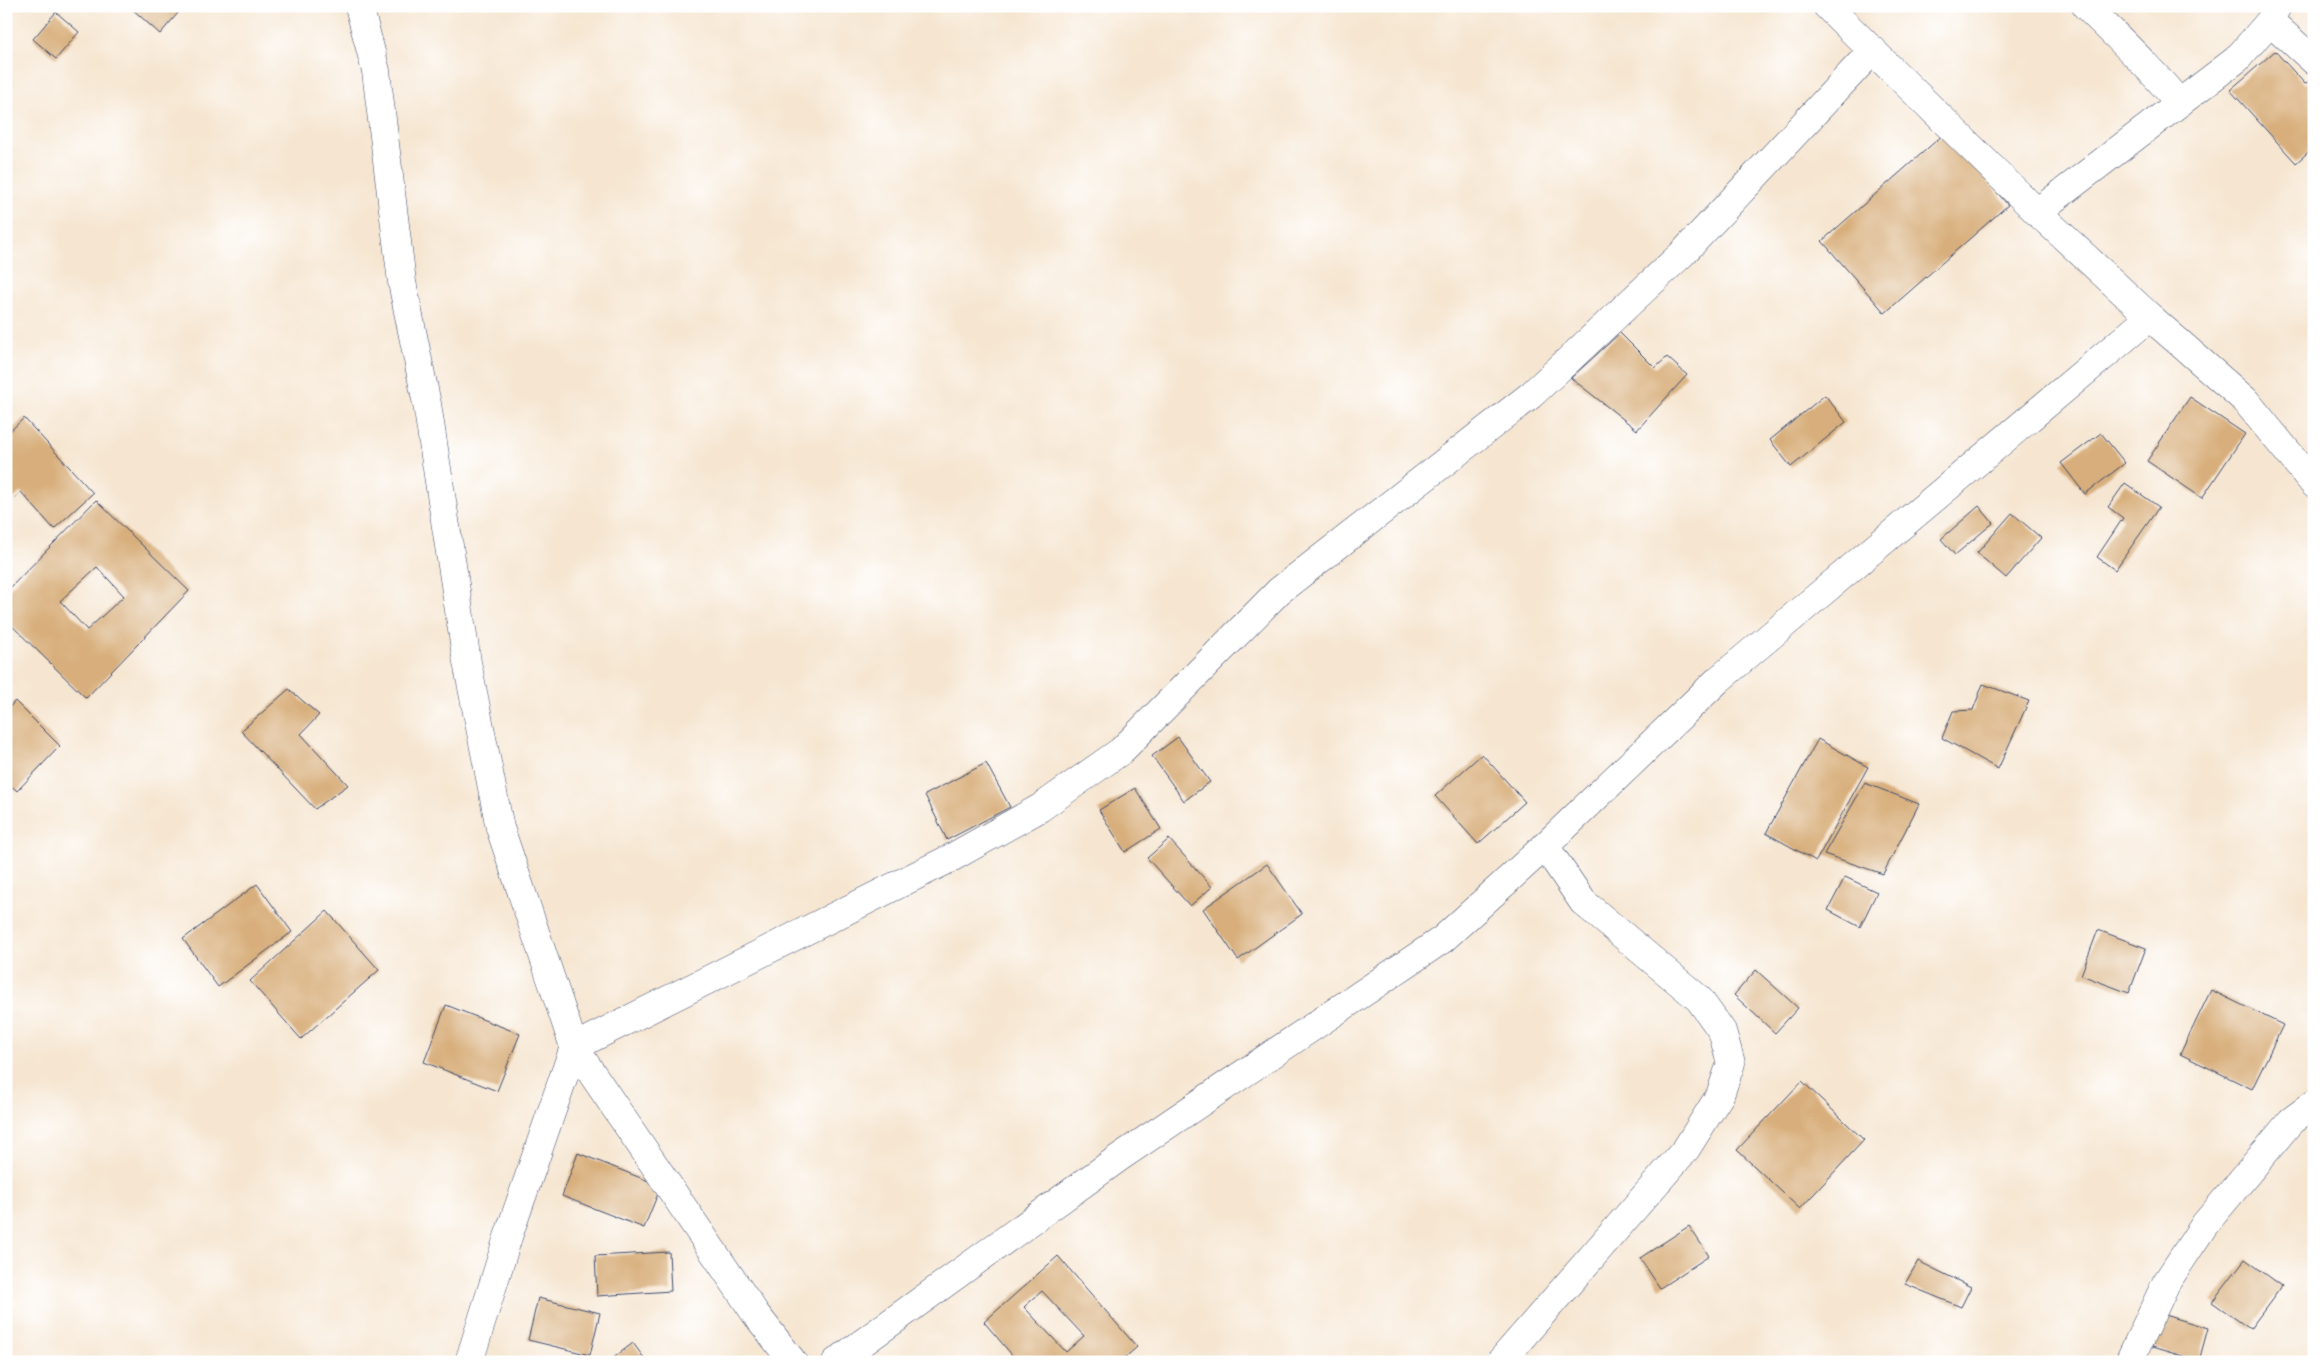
<svg xmlns="http://www.w3.org/2000/svg" width="2320" height="1368" font-family="Delius,sans-serif">
  <style>
    .building { fill: #d8af7c; fill-rule: evenodd }
    .lines { fill: none; stroke-linecap: round; stroke-linejoin: round }
    .street-casing { stroke: #3c4a6f; stroke-width: 29 }
    .street { stroke: #fff; stroke-width: 28 }
  </style>
  <rect width="100%" height="100%" fill="#fff"/>
  <filter id="ink" filterUnits="userSpaceOnUse"><feTurbulence type="fractalNoise" baseFrequency=".02" numOctaves="2"/><feDisplacementMap in="SourceGraphic" scale="10" xChannelSelector="R" yChannelSelector="G"/><feConvolveMatrix kernelMatrix="1 2 1 2 8 2 1 2 1" color-interpolation-filters="sRGB"/></filter>
  <filter id="wash" filterUnits="userSpaceOnUse"><feTurbulence type="fractalNoise" baseFrequency=".0096" numOctaves="4" result="noise"/><feDisplacementMap in="SourceGraphic" scale="20" xChannelSelector="R" yChannelSelector="G"/><feGaussianBlur stdDeviation="1.12" result="paint"/><feColorMatrix in="noise" values="0 0 0 0 0 0 0 0 0 0 0 0 0 0 0 0 0 1.4 0 .05"/><feComposite in="paint" operator="in"/></filter>
  <g filter="url(#wash)">
    <rect width="100%" height="100%" fill="#f6e6d1"/>
    <g id="blocks">
      <g class="building">
        <path d="M129 6H184L160 34Z"/>
        <path d="M56 12 79 32 56 59 33 39Z"/>
        <path d="M2275 51 2305 84 2309 81 2314 86V147L2296 163 2230 90Z"/>
        <path d="M1945 133 2008 205 1885 313 1822 241Z"/>
        <path d="M1620 333 1655 368 1667 357 1687 375 1637 430 1571 378Z"/>
        <path d="M1825 395 1846 422 1791 467 1770 440Z"/>
        <path d="M2190 397 2245 434 2202 498 2147 461Z"/>
        <path d="M24 418 93 493 54 529 21 492 6 506V435Z"/>
        <path d="M2101 433 2125 463 2085 494 2061 463Z"/>
        <path d="M2125 483 2159 507 2115 570 2097 557 2123 518 2108 507Z"/>
        <path d="M96 500 189 591 86 698 6 620V592ZM97 567 124 596 87 630 60 601Z"/>
        <path d="M1979 506 1993 523 1955 555 1941 539Z"/>
        <path d="M2012 513 2041 538 2006 578 1977 553Z"/>
        <path d="M1983 684 2029 701 1998 769 1942 738 1953 711 1973 710Z"/>
        <path d="M289 689 319 715 301 734 348 785 315 809 241 731Z"/>
        <path d="M15 701 60 746 17 791 6 781V711Z"/>
        <path d="M1178 737 1210 782 1184 801 1152 756Z"/>
        <path d="M1818 739 1868 767 1816 861 1766 833Z"/>
        <path d="M1482 754 1525 802 1478 844 1435 796Z"/>
        <path d="M986 763 1010 807 947 840 925 795Z"/>
        <path d="M1865 783 1919 804 1883 874 1824 854Z"/>
        <path d="M1135 788 1161 829 1125 852 1099 810Z"/>
        <path d="M1169 839 1212 887 1190 906 1147 858Z"/>
        <path d="M1267 864 1302 914 1238 960 1203 909Z"/>
        <path d="M1845 877 1877 892 1860 927 1828 910Z"/>
        <path d="M257 884 292 932 218 987 183 939Z"/>
        <path d="M327 911 379 970 301 1039 250 981Z"/>
        <path d="M2098 930 2146 948 2129 993 2081 975Z"/>
        <path d="M1756 970 1798 1008 1775 1033 1734 995Z"/>
        <path d="M2211 990 2283 1025 2252 1089 2180 1054Z"/>
        <path d="M446 1005 520 1034 497 1091 424 1062Z"/>
        <path d="M1802 1081 1864 1140 1800 1209 1737 1150Z"/>
        <path d="M578 1153 661 1186 644 1228 562 1196Z"/>
        <path d="M1689 1226 1709 1256 1660 1288 1640 1258Z"/>
        <path d="M669 1252 671 1291 597 1296 595 1256Z"/>
        <path d="M1058 1256 1137 1347 1120 1362H1018L984 1322ZM1042 1291 1084 1336 1066 1352 1024 1307Z"/>
        <path d="M2245 1259 2282 1286 2250 1329 2212 1302Z"/>
        <path d="M1918 1261 1971 1287 1961 1307 1905 1284Z"/>
        <path d="M538 1298 600 1313 590 1355 528 1340Z"/>
        <path d="M2162 1314 2208 1328 2199 1361 2152 1347Z"/>
        <path d="M633 1343 647 1362H608Z"/>
      </g>
    </g>
  </g>
  <g filter="url(#ink)">
    <use href="#blocks" fill-opacity="0" stroke="#3c4a6f" stroke-width="1"/>
    <g class="lines">
      <g class="street-casing">
        <g id="street">
          <path d="M359 6 376 71 402 282 427 404 467 662 500 828 574 1047 755 1313 793 1362"/>
          <path d="M1827 6 2037 212 2150 317 2245 400 2314 484"/>
          <path d="M2086 6C2118 38 2151 68 2179 103"/>
          <path d="M2270 21 2314 61"/>
          <path d="M2037 212 2237 59 2270 21 2277 6"/>
          <path d="M469 1362 508 1237 574 1047 951 858 1040 808 1121 751 1279 591 1531 395 1683 253 1873 50"/>
          <path d="M836 1362 1120 1157 1443 939 1545 846 1718 680 2150 317"/>
          <path d="M1500 1362 1686 1149 1720 1095 1731 1063 1722 1031 1699 999 1583 902 1545 846"/>
          <path d="M2129 1362 2166 1283 2205 1224 2291 1121 2314 1104"/>
        </g>
      </g>
      <use href="#street" class="street"/>
    </g>
  </g>
  <rect width="2320" height="1368" fill="none" stroke="#fff" stroke-width="25"/>
</svg>
